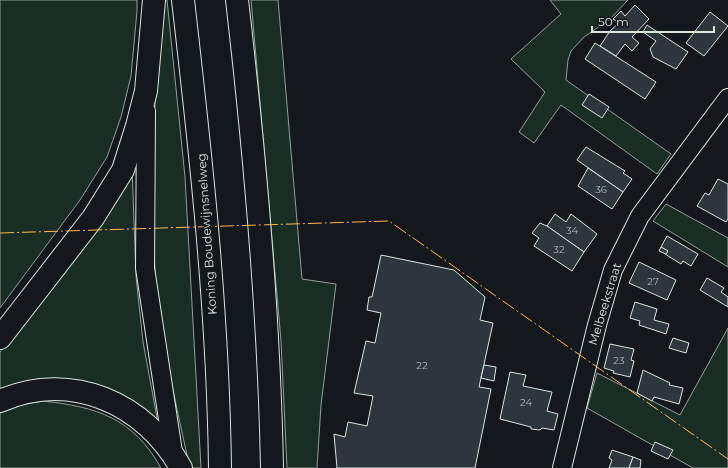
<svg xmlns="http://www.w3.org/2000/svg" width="728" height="468" font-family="Montserrat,sans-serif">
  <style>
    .green { fill: #1a2d24; stroke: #939e99 }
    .building { fill: #2c363c; stroke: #d8e6dc }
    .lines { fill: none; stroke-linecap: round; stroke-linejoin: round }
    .minor-casing { stroke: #d8e6dc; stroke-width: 20 }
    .highway-casing { stroke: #d8e6dc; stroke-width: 24 }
    .minor { stroke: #14181c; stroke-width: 18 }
    .highway { stroke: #14181c; stroke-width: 22 }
    .power { stroke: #ffb74d; stroke-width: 1; stroke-dasharray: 14 3 2 3; stroke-linecap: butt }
    .labels { text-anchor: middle; stroke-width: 3; stroke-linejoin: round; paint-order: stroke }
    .number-label { font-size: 10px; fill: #adbab4 }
    .street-label { font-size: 12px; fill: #d8e6dc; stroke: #14181c }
  </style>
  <rect width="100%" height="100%" fill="#14181c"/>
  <g class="green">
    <path d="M0 0H137V11L131 76 121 117 107 157 80 200 0 308Z"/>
    <path d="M162 0H167L185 177 201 468H191L187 455C175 401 163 346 157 291 147 194 155 97 162 0Z"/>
    <path d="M251 0H278L302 279 336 284 321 405 317 468H287L281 341Z"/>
    <path d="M550 0H628L610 19 584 37 571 51 568 60 566 80 671 154 657 174 561 105 534 143 519 132 545 92 511 59 561 14Z"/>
    <path d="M132 167 136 276 143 342 158 423 129 399 101 388 0 390V352L41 299Z"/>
    <path d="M666 204 728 238V267L653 221Z"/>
    <path d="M728 328V468H693L587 408 597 373 680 415Z"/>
    <path d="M43 401C97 407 133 418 161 468H0V413L21 405Z"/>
  </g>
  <g class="building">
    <path d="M635 5 649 19 632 37 639 43 632 51 625 44 616 56 600 46 610 31 619 23 613 19 621 11 625 16Z"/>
    <path d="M710 12 728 26 704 56 686 43Z"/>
    <path d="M647 25 688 52 676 69 653 57 650 49 656 41 643 32Z"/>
    <path d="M595 43 656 82 645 99 585 59Z"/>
    <path d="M589 94 609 107 602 118 582 105Z"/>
    <path d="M586 147 625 171 623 173 632 179 623 192 577 160Z"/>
    <path d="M588 168 623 192 612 209 578 186Z"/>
    <path d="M718 179 728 184V219L726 222 697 206 705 193 709 195Z"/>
    <path d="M555 214 566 222 571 214 597 234 584 252 547 226Z"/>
    <path d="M540 223 547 226 584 252 572 271 534 246 539 238 532 233Z"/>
    <path d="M667 236 698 254 691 266 683 261 681 264 665 254 668 251 661 247Z"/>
    <path d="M661 247 668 251 666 254 659 251Z"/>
    <path d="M381 255 454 270 485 297 480 320 493 323 479 387 491 389 475 468H337L334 434 345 437 348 422 367 426 373 396 354 393 366 341 375 343 381 313 367 310 369 297H372Z"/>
    <path d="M639 262 676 280 667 300 629 283Z"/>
    <path d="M707 278 724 288 721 292 728 297V307L700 290Z"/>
    <path d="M635 302 657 309 654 320 669 324 666 334 639 325 640 321 630 318Z"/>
    <path d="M673 338 689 343 686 353 669 348Z"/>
    <path d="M610 344 634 349 631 360 634 361 630 377 613 373 614 371 604 368Z"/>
    <path d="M484 365 496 367 494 381 481 378Z"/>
    <path d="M643 370 670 383 669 385 683 388 679 404 654 397 652 401 637 393Z"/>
    <path d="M510 372 526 375 523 386 552 392 547 411 558 414 554 430 542 428 540 430 531 429V427L500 419Z"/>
    <path d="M655 442 673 450 668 459 651 451Z"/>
    <path d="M612 450 633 457 629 468H609L612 460 609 458Z"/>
    <path d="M633 457 641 460 640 468H629Z"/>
  </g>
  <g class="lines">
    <g class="minor-casing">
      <g id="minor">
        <path d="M146 111 145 268 173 452"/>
        <path d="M562 468 597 325 613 270 640 216 728 98"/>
      </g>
    </g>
    <g class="highway-casing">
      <g id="highway">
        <path d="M183 0C201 156 218 311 220 468"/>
        <path d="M237 0C255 155 269 312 272 468"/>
        <path d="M0 338 93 218 123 170 137 126 146 91 154 0"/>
        <path d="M0 401C71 370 145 403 181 468"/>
      </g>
    </g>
    <use href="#minor" class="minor"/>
    <use href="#highway" class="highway"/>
    <path class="power" d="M0 233 389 221 728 459"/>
  </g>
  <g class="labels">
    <g class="number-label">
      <text x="601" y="193">36</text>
      <text x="572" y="234">34</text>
      <text x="559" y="253">32</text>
      <text x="653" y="285">27</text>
      <text x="619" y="364">23</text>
      <text x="422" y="369">22</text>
      <text x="526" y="406">24</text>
    </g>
    <g class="street-label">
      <text transform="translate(207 234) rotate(-94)" y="4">Koning Boudewijnsnelweg</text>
      <text transform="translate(605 304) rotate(-73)" y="4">Melbeekstraat</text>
    </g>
  </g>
  <path d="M592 26v6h122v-6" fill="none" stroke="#d8e6dc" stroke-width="2"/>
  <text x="598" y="26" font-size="12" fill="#d8e6dc" stroke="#14181c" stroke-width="3" paint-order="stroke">50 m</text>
</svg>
